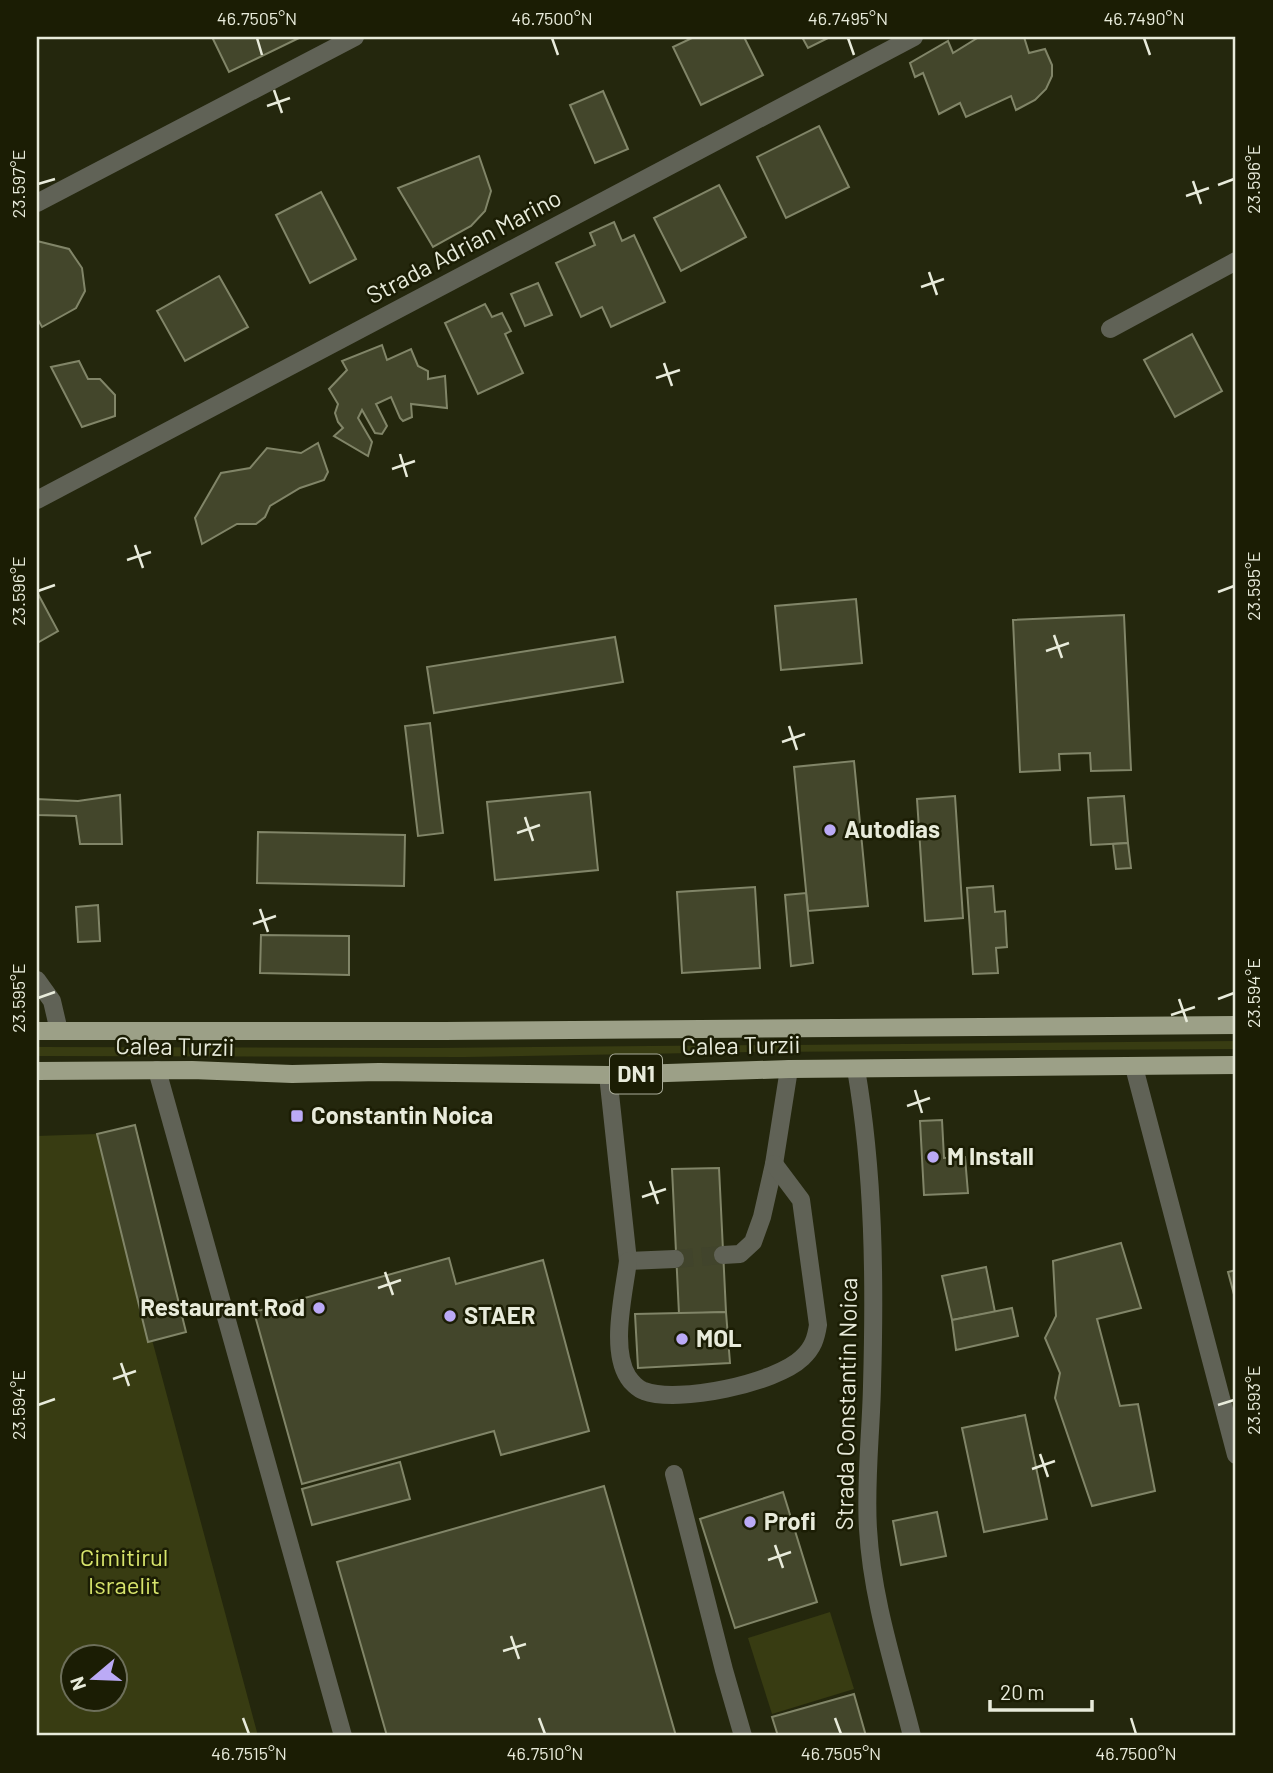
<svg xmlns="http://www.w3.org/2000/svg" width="1273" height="1773" font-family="Barlow,sans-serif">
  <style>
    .green { fill: #383c12; fill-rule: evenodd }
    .building { fill: #43462b; stroke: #818568; stroke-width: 2 }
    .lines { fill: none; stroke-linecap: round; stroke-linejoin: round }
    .minor-tunnel { stroke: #41442c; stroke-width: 18; stroke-dasharray: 18 9; stroke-linecap: butt }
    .minor { stroke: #606256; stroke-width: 18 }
    .major { stroke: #9ca087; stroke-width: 18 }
    .ticks { fill: none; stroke: #e8ebdb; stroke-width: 2.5 }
    .poi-dot { fill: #bbaaf6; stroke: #1b1d04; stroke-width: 2.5 }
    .labels { text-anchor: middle; stroke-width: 5; stroke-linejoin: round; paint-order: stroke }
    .shield { fill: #1b1d04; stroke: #aaad9a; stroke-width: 2 }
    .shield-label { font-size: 23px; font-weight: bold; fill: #e8ebdb }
    .street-label { font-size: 24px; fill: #e8ebdb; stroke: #1b1d04 }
    .poi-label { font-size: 24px; font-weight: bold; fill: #e8ebdb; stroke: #1b1d04; text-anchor: start }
    .park-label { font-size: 24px; fill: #d8e56c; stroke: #1b1d04 }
    .neatline { fill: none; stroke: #e8ebdb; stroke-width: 2.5 }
    .ticks-label { font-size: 18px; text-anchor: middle; fill: #e8ebdb }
  </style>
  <rect width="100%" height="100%" fill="#24270d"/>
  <g class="green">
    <path d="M1236 1041V1049L753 1052 464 1057 37 1056V1047L434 1048Z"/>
    <path d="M97 1134 258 1736H37V1136ZM74 1658H116V1700H74Z"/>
    <path d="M830 1612 854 1689 772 1714 748 1638Z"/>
  </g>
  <g class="building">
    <path d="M212 37H301L229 72Z"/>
    <path d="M694 37H744L763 75 701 105 673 47Z"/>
    <path d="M802 37H830L808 48Z"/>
    <path d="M979 37H1024L1029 53 1045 49 1052 65V76L1046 89 1035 100 1016 110 1011 96 966 117 960 103 939 114 923 73 915 77 910 63 948 41 953 53Z"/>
    <path d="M603 91 628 149 595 163 570 105Z"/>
    <path d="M819 126 849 187 786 218 757 157Z"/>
    <path d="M479 156 491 191 485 211 471 226 433 247 398 188Z"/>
    <path d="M719 185 746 237 681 271 654 218Z"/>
    <path d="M321 192 356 259 310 283 276 215Z"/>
    <path d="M614 222 622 241 634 235 665 302 611 327 602 307 581 317 556 263 595 245 590 233Z"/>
    <path d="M37 241 69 249 82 268 85 291 76 308 42 327 37 318Z"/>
    <path d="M219 276 248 327 185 361 157 311Z"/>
    <path d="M538 283 552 315 525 326 511 294Z"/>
    <path d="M485 304 492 317 502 313 511 331 505 334 523 373 478 394 445 323Z"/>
    <path d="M1192 334 1222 391 1175 417 1144 360Z"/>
    <path d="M382 345 387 360 411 349 418 366 428 371V379L445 376 447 408 411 404 412 417 403 421 400 418 391 397 376 404 387 426 382 434 375 433 362 410 358 418 372 442 368 456 334 436 343 428 338 422 335 413 338 404 329 389 347 370 342 361Z"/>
    <path d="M79 361 88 379H100L115 395V416L82 427 51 367Z"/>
    <path d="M318 443 328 472 324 480 300 488 270 506 265 517 256 524H237L202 544 195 518 221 473 250 468 267 448 301 453Z"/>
    <path d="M37 592 58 631 37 643Z"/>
    <path d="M856 599 862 663 781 670 775 606Z"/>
    <path d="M1124 615 1131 770 1091 771 1090 753 1059 754 1060 770 1020 772 1013 620Z"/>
    <path d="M615 637 623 682 434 713 427 667Z"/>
    <path d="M430 723 443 833 418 836 405 726Z"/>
    <path d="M854 761 868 906 808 911 794 767Z"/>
    <path d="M590 792 598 870 495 880 487 802Z"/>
    <path d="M120 795 122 844H80L76 816 37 815V799L78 801Z"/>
    <path d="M955 796 963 918 925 921 917 799Z"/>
    <path d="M1124 796 1128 843 1091 845 1088 798Z"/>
    <path d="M258 832 405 835 404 886 257 883Z"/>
    <path d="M1128 843 1131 868 1116 869 1113 844Z"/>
    <path d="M993 886 995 912 1005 911 1007 947 996 948 998 973 973 974 967 888Z"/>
    <path d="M755 887 760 968 682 973 677 892Z"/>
    <path d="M806 893 813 963 791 966 785 895Z"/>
    <path d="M98 905 100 941 78 942 76 907Z"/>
    <path d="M261 935 349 936V975L260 973Z"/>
    <path d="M942 1120 944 1158 965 1157 968 1193 924 1195 920 1121Z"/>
    <path d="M135 1125 186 1332 148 1342 97 1134Z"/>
    <path d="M719 1168 726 1312 679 1314 672 1169Z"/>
    <path d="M1121 1243 1141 1308 1097 1319 1120 1406 1138 1404 1155 1491 1092 1506 1055 1398 1060 1373 1045 1338 1056 1316 1053 1261Z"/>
    <path d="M449 1258 456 1284 543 1260 589 1431 501 1455 494 1431 302 1484 254 1312Z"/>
    <path d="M986 1267 995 1312 952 1320 942 1276Z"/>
    <path d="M1236 1270V1302L1228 1272Z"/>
    <path d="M1012 1308 1018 1336 956 1350 952 1320Z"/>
    <path d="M726 1312 730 1363 638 1368 635 1314Z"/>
    <path d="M1025 1415 1047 1519 984 1532 962 1428Z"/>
    <path d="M400 1462 410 1499 312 1525 302 1489Z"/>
    <path d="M604 1486 676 1736H387L337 1562Z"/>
    <path d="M783 1492 817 1602 735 1628 700 1519Z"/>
    <path d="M937 1512 946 1556 901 1565 893 1521Z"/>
    <path d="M854 1694 866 1736H778L772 1717Z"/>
  </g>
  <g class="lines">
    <path class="minor-tunnel" d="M675 1259 723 1255"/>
    <g class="minor">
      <path d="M37 203 355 37"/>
      <path d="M1110 329 1236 261"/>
      <path d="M37 500 914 37"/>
      <path d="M37 980 52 1001 59 1031"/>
      <path d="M1134 1067 1236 1455"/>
      <path d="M856 1069C874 1174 875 1280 872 1386 871 1433 865 1482 868 1529 872 1600 895 1668 912 1736"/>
      <path d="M157 1070 343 1736"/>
      <path d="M608 1075 628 1261 675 1259"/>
      <path d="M723 1255 740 1254 753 1242 762 1217 774 1164 789 1069"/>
      <path d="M628 1261C624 1293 610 1349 628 1377 631 1382 638 1389 644 1391 678 1404 776 1383 802 1358 813 1348 816 1338 818 1325L801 1200 774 1164"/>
      <path d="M674 1474 724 1670 743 1736"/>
    </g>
    <g class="major">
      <path d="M37 1031H444L1236 1025"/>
      <path d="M37 1071 192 1070 292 1074 379 1072 608 1075 789 1069 1236 1065"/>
    </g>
  </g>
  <path class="ticks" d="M257 38 262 55M552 38 558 55M848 38 854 55M1144 38 1150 55M274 90 282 113M267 106 290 98M1193 181 1201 204M38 184 55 179M1218 185 1234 179M1186 196 1209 188M929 272 937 295M921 287 944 279M664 363 672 386M656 378 680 370M400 454 407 477M392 469 415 461M135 545 143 568M127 560 151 552M38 591 55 585M1218 592 1234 586M1054 635 1062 658M1046 651 1069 643M789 726 797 750M782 742 805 734M525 817 533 841M517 833 540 825M260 909 268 932M253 924 276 916M38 998 55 992M1179 999 1187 1022M1218 999 1234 993M1171 1015 1195 1007M915 1090 922 1113M907 1106 930 1098M650 1181 658 1204M642 1197 666 1189M385 1272 393 1295M378 1288 401 1280M121 1363 129 1386M113 1379 136 1371M38 1405 55 1399M1218 1405 1234 1400M1040 1454 1048 1477M1032 1469 1055 1461M775 1545 783 1568M768 1560 791 1552M511 1636 519 1659M503 1651 526 1644M243 1718 249 1734M539 1718 545 1734M835 1718 841 1734M1131 1718 1136 1734"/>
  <g class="poi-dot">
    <circle cx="830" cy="830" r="7"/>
    <rect x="290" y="1109" width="14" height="14" rx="3.5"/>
    <circle cx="933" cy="1157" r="7"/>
    <circle cx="319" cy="1308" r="7"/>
    <circle cx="450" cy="1316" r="7"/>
    <circle cx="682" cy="1339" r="7"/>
    <circle cx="750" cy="1522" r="7"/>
  </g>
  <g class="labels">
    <rect class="shield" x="610" y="1054.5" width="52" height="39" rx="5"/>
    <g class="shield-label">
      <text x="636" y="1082">DN1</text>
    </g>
    <g class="street-label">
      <text transform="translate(464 247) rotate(-28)" y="8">Strada Adrian Marino</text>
      <text transform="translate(741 1046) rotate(-1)" y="8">Calea Turzii</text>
      <text transform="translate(175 1047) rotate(1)" y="8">Calea Turzii</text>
      <text transform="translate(847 1404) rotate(-89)" y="8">Strada Constantin Noica</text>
    </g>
    <g class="poi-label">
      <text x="844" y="838">Autodias</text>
      <text x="311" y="1124">Constantin Noica</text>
      <text x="947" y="1165">M Install</text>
      <text x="305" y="1316" text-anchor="end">Restaurant Rod</text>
      <text x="464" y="1324">STAER</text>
      <text x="696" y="1347">MOL</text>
      <text x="764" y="1530">Profi</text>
    </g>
    <g class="park-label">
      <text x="124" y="1566">Cimitirul<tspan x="124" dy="28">Israelit</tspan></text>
    </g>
  </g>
  <rect width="1273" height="1773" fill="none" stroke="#1b1d04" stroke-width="77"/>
  <g transform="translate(94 1678) rotate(251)"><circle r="33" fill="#1b1d04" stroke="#6d6f5a" stroke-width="2"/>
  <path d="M0-5L12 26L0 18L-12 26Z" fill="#bbaaf6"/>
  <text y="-10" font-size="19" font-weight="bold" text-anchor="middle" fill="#e8ebdb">N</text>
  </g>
  <path d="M990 1700v10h102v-10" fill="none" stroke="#e8ebdb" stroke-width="3.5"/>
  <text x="1000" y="1700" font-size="21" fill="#e8ebdb" stroke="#1b1d04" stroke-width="5" paint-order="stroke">20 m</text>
  <rect x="38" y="38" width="1196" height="1696" class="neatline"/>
  <g class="ticks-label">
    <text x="257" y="25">46.7505°N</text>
    <text x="552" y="25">46.7500°N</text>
    <text x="848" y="25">46.7495°N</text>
    <text x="1144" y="25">46.7490°N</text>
    <text transform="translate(1254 179) rotate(-90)" y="6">23.596°E</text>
    <text transform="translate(19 184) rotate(-90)" y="6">23.597°E</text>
    <text transform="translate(1254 586) rotate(-90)" y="6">23.595°E</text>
    <text transform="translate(19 591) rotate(-90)" y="6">23.596°E</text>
    <text transform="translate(1254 993) rotate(-90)" y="6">23.594°E</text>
    <text transform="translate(19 998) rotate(-90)" y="6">23.595°E</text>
    <text transform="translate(1254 1400) rotate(-90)" y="6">23.593°E</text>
    <text transform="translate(19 1405) rotate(-90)" y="6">23.594°E</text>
    <text x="249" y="1760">46.7515°N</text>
    <text x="545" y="1760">46.7510°N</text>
    <text x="841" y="1760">46.7505°N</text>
    <text x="1136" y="1760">46.7500°N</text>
  </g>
</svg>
